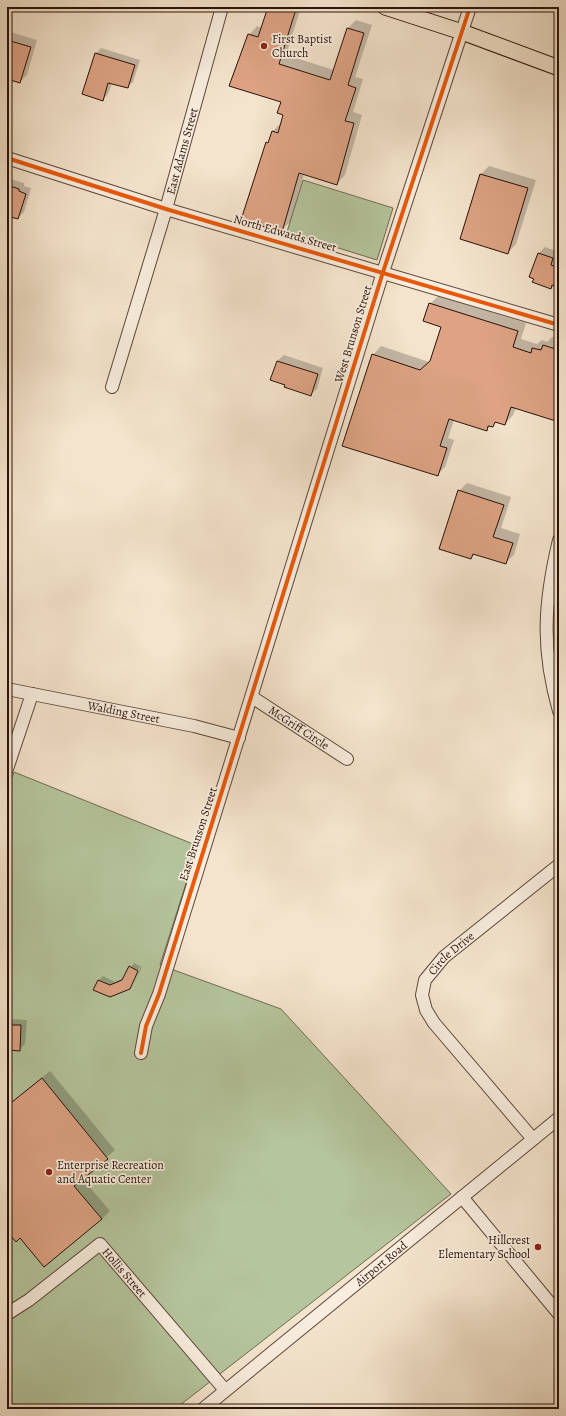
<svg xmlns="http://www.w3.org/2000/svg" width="566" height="1416" font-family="Alegreya,serif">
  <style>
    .green { fill: #b5c59d; stroke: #6f6b52 }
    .shadow { fill: #0003 }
    .building { fill: #dda384; stroke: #291108 }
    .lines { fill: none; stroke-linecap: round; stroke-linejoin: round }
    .minor-casing { stroke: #5c4639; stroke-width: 14 }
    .major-casing { stroke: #291108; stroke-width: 17 }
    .minor { stroke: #f8edde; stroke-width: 12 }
    .major { stroke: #f4e4cd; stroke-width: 15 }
    .cycleway-casing { stroke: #f8edde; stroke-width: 6 }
    .cycleway { stroke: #e8590c; stroke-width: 4 }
    .poi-dot { fill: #8f2418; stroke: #f8edde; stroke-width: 1.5 }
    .labels { text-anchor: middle; stroke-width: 3.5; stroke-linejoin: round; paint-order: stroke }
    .poi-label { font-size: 12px; fill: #291108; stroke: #f8edde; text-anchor: start }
    .street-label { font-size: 12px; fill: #291108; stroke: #f8edde }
  </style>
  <rect width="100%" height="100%" fill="#f4e4cd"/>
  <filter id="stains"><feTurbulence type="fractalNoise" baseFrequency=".005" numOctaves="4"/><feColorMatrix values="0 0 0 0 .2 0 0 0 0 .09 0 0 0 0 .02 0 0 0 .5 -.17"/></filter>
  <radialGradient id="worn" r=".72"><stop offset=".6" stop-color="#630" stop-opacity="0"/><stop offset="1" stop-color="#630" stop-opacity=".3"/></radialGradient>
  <g class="green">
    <path d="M303 180 393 208 377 260 287 232Z"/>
    <path d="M14 772 198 846 160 965 281 1009 451 1194 175 1409H7V792Z"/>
  </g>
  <g class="shadow">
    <path d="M269 7H301L286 55 334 70 348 28 356 20 372 25 355 77 363 79 353 112 362 115 345 175 337 184 304 174 290 222 281 230 242 219 258 167 273 131 281 123 284 114 282 101 249 35 257 26 262 28Z"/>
    <path d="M7 31 37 40 27 75 20 82 7 78Z"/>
    <path d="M101 48 140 60 133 82 127 87 112 83 108 94 103 99 83 94 96 53Z"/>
    <path d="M489 166 536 180 516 244 508 253 481 174Z"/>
    <path d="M7 178 24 183V186L31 188 24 212 18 218 7 215Z"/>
    <path d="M545 247 559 252 556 259 559 260V284L551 288 531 277 539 253Z"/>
    <path d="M438 296 526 323 521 339 537 344 542 340 547 342 552 337 559 339V421L516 408 513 415 505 424 498 421 486 430 454 420 448 438 454 440 445 467 437 475 373 355 381 346 429 362 432 360 443 326 430 304Z"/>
    <path d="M284 355 323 368 317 389 310 395 277 361Z"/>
    <path d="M467 483 511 497 501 528 520 534 514 555 505 563 476 553 471 558 459 491Z"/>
    <path d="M134 963 142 967 134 984 141 966H140L131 986 110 996 99 980 103 976 115 982 124 978Z"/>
    <path d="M7 1019 27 1020 25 1044 19 1050 7 1049Z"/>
    <path d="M50 1071 115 1150 82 1178 110 1211 102 1219 20 1237 9 1231 7 1233V1106Z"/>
  </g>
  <g class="building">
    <path d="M268 7H290L296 9 279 64 330 80 347 28 364 33 348 85 356 88 345 121 354 123 337 185 299 173 282 232 241 220 266 142 268 143 272 131 278 133 283 115 277 113 281 102 229 86 248 34 258 37Z"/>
    <path d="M7 40 31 47 20 83 7 79Z"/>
    <path d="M95 53 135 65 128 88 108 83 103 101 82 94Z"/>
    <path d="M480 174 528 188 508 254 460 239Z"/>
    <path d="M7 185 19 189V191L26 194 18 219 7 216Z"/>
    <path d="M538 253 553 258 551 265 559 268 557 287 552 285 551 289 532 282 534 279 529 277Z"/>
    <path d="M429 303 518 331 513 347 531 353 532 348 541 350 543 345 559 350V422L511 407 505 425 495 422 493 427 488 426 487 431 449 419 440 446 447 448 438 476 342 446 372 354 420 370 430 361 441 327 423 321Z"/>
    <path d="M277 361 318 374 311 396 284 387 285 385 270 380Z"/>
    <path d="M458 490 504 505 493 537 513 543 506 564 473 554 471 559 439 549Z"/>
    <path d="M129 966 138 971 130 989 110 997 93 990 98 980 110 985 122 980Z"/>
    <path d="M7 1025H21L20 1051 7 1050Z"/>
    <path d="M42 1078 108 1159 74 1186 102 1219 44 1267 20 1238 16 1242 7 1231V1106Z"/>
  </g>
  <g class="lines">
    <g class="minor-casing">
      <g id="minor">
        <path d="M7 158 166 209 559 325"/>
        <path id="s1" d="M112 387 166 209 222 7"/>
        <path d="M559 540C544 603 541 648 559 711"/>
        <path id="s2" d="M7 689 194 726 239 738"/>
        <path id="s3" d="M252 697 347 759"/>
        <path d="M7 769 32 694"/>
        <path d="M141 1053 146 1026 159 994 383 272 470 7"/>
        <path id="s4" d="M533 1139 434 1023 426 1010 422 995 425 980 444 957 559 865"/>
        <path d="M462 1197 559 1314"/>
        <path id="s5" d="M7 1314 29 1300 100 1244 225 1390"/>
        <path id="s6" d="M203 1409 559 1118"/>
        <path d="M558 1409 559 1408"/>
      </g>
    </g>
    <g class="major-casing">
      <path id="major" d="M385 7 462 32 559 68"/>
    </g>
    <use href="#minor" class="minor"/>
    <use href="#major" class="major"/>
    <g class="cycleway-casing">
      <g id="cycleway">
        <path d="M7 158 166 209 559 325"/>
        <path d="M141 1053 146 1026 159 994 383 272 470 7"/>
      </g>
    </g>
    <use href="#cycleway" class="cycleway"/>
  </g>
  <g class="poi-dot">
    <circle cx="264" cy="46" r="4"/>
    <circle cx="49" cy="1172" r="4"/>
    <circle cx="538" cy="1247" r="4"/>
  </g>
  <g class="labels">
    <g class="poi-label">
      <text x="272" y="43">First Baptist<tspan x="272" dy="14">Church</tspan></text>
      <text x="57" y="1169">Enterprise Recreation<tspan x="57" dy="14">and Aquatic Center</tspan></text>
      <text x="530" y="1244" text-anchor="end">Hillcrest<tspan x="530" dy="14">Elementary School</tspan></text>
    </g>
    <g class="street-label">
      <text dy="4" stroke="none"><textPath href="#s1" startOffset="246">East Adams Street</textPath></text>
      <text transform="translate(285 233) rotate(16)" y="4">North Edwards Street</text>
      <text transform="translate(353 334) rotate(-73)" y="4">West Brunson Street</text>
      <text dy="4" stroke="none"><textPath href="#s2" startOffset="119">Walding Street</textPath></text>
      <text dy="4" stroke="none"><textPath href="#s3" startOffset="56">McGriff Circle</textPath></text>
      <text transform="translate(198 834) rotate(-72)" y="4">East Brunson Street</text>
      <text dy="4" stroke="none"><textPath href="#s4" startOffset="236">Circle Drive</textPath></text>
      <text dy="4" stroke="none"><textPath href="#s6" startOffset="230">Airport Road</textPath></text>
      <text dy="4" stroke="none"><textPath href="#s5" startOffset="154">Hollis Street</textPath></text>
    </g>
  </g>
  <rect width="566" height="1416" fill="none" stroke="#f4e4cd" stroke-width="24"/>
  <rect x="8" y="8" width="550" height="1400" fill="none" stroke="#291108" stroke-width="2"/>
  <rect x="12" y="12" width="542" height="1392" fill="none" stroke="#291108"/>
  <rect width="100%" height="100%" filter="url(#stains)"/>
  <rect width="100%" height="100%" fill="url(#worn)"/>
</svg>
